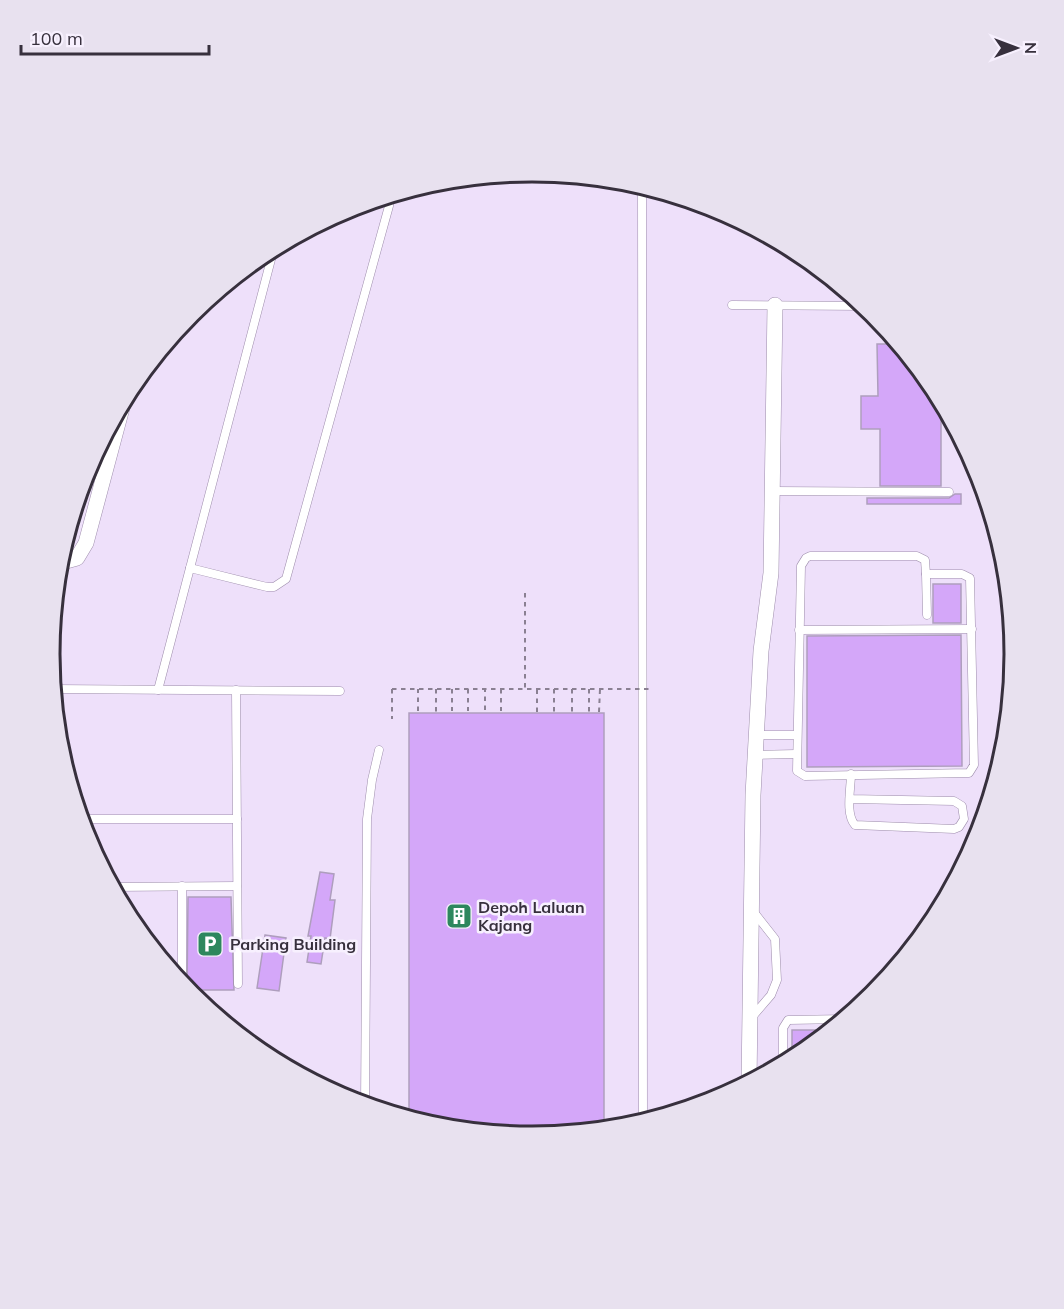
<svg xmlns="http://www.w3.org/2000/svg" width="1064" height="1309" font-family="Mulish,sans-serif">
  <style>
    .building { fill: #d4a7f9; stroke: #ae9ebd; stroke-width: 1.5 }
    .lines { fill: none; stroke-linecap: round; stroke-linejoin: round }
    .service-casing { stroke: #9d8cab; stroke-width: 9 }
    .minor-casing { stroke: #9d8cab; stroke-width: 16 }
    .path { stroke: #8a8092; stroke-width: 2; stroke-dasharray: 4.5 4.5; stroke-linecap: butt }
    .service { stroke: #fff; stroke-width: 8 }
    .minor { stroke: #fff; stroke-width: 15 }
    .path-bridge { stroke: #8a8092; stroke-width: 2; stroke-dasharray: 4.5 4.5; stroke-linecap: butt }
    .labels { text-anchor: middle; stroke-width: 5; stroke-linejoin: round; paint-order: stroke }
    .poi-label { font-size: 16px; font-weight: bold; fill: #37303d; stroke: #f7f0fe; text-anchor: start }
    .rim { fill: none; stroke: #37303d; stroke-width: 3 }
  </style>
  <rect width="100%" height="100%" fill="#eee0fa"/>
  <g class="building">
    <path d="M877 344H899L933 387 941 401V486H880V429H861V396H878Z"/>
    <path d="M955 494H961V504H867V498H949Z"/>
    <rect x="933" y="584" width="28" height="39"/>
    <path d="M961 635 962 766 807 767V636Z"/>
    <path d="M409 713H604V1130L532 1137 438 1128 409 1119Z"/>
    <path d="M320 872 334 874 330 900H335L330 939 325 938 321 964 307 962 311 936H308Z"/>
    <path d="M188 897H231L234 990H187Z"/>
    <path d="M265 935 286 938 279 991 257 988Z"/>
    <path d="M792 1030H831L807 1050H792Z"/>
  </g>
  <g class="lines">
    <g class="service-casing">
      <g id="service">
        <path d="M642 186 643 1123"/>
        <path d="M732 305 864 306"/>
        <path d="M773 491 949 492"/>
        <path d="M810 556H917L925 560 926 574H962L970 578 974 765 969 773 805 776 797 771 801 566 806 558Z"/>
        <path d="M190 568 267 587H274L286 579 389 206V196"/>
        <path d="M926 574 927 615"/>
        <path d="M799 630 972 629"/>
        <path d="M53 689 340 691"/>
        <path d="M158 690 274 248"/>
        <path d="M236 690 238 984"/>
        <path d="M755 735H797"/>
        <path d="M755 755 796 754"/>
        <path d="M850 799 954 801 962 806 964 819 959 827 954 829 855 825C845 814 851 788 851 774"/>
        <path d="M80 819H237"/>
        <path d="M182 886V985"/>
        <path d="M112 887 237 886"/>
        <path d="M752 1017 771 995 777 980 775 939 753 911"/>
        <path d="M783 1065V1028L788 1020 845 1019"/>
        <path d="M365 1106 367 819 372 780 379 750"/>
      </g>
    </g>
    <g class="minor-casing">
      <g id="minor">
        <path d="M59 563 77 558 86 543 125 397"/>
        <path d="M749 1083 753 795 761 651 771 573 775 305"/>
      </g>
    </g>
    <g class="path">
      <path d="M525 593V689"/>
      <path d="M392 689V719"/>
      <path d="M436 689V712"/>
      <path d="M452 689V711"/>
      <path d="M468 689V711"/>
      <path d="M501 689V711"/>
      <path d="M554 689V712"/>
      <path d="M572 689V712"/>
      <path d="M589 689V712"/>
      <path d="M485 710V689"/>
      <path d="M418 711V689"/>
      <path d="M537 712V689"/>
      <path d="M599 712 600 689"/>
    </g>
    <use href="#service" class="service"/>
    <use href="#minor" class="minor"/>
    <path class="path-bridge" d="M392 689H651"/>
  </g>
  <defs>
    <g id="building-square" transform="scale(1.35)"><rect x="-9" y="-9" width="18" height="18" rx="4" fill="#2d875d" stroke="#f7f0fe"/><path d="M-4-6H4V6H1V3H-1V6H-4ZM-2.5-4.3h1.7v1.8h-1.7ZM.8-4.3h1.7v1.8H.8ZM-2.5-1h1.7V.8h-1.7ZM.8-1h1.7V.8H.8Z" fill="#fff"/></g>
    <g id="parking-square" transform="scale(1.35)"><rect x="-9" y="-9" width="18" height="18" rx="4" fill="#2d875d" stroke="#f7f0fe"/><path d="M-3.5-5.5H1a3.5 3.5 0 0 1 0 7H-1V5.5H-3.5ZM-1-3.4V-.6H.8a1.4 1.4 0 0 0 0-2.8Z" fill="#fff"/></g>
  </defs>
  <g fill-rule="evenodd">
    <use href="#building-square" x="459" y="916"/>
    <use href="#parking-square" x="210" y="944"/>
  </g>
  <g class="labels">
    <g class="poi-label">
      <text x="478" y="913">Depoh Laluan<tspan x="478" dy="18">Kajang</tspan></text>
      <text x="230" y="950">Parking Building</text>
    </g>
  </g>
  <path d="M0 0H1064V1309H0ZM60 654a472 472 0 1 1 944 0a472 472 0 1 1-944 0Z" fill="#e8e1ef" fill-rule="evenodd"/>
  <path class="rim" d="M60 654a472 472 0 1 1 944 0a472 472 0 1 1-944 0Z"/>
  <g transform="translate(1016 48) rotate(90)" stroke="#f7f0fe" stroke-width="4.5" paint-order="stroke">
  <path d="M0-4.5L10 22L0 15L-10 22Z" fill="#37303d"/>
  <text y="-9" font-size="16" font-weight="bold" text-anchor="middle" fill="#37303d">N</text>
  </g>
  <path d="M21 45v9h188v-9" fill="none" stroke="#37303d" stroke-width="3"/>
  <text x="30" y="45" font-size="18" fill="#37303d" stroke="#f7f0fe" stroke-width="4.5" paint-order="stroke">100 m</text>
</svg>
